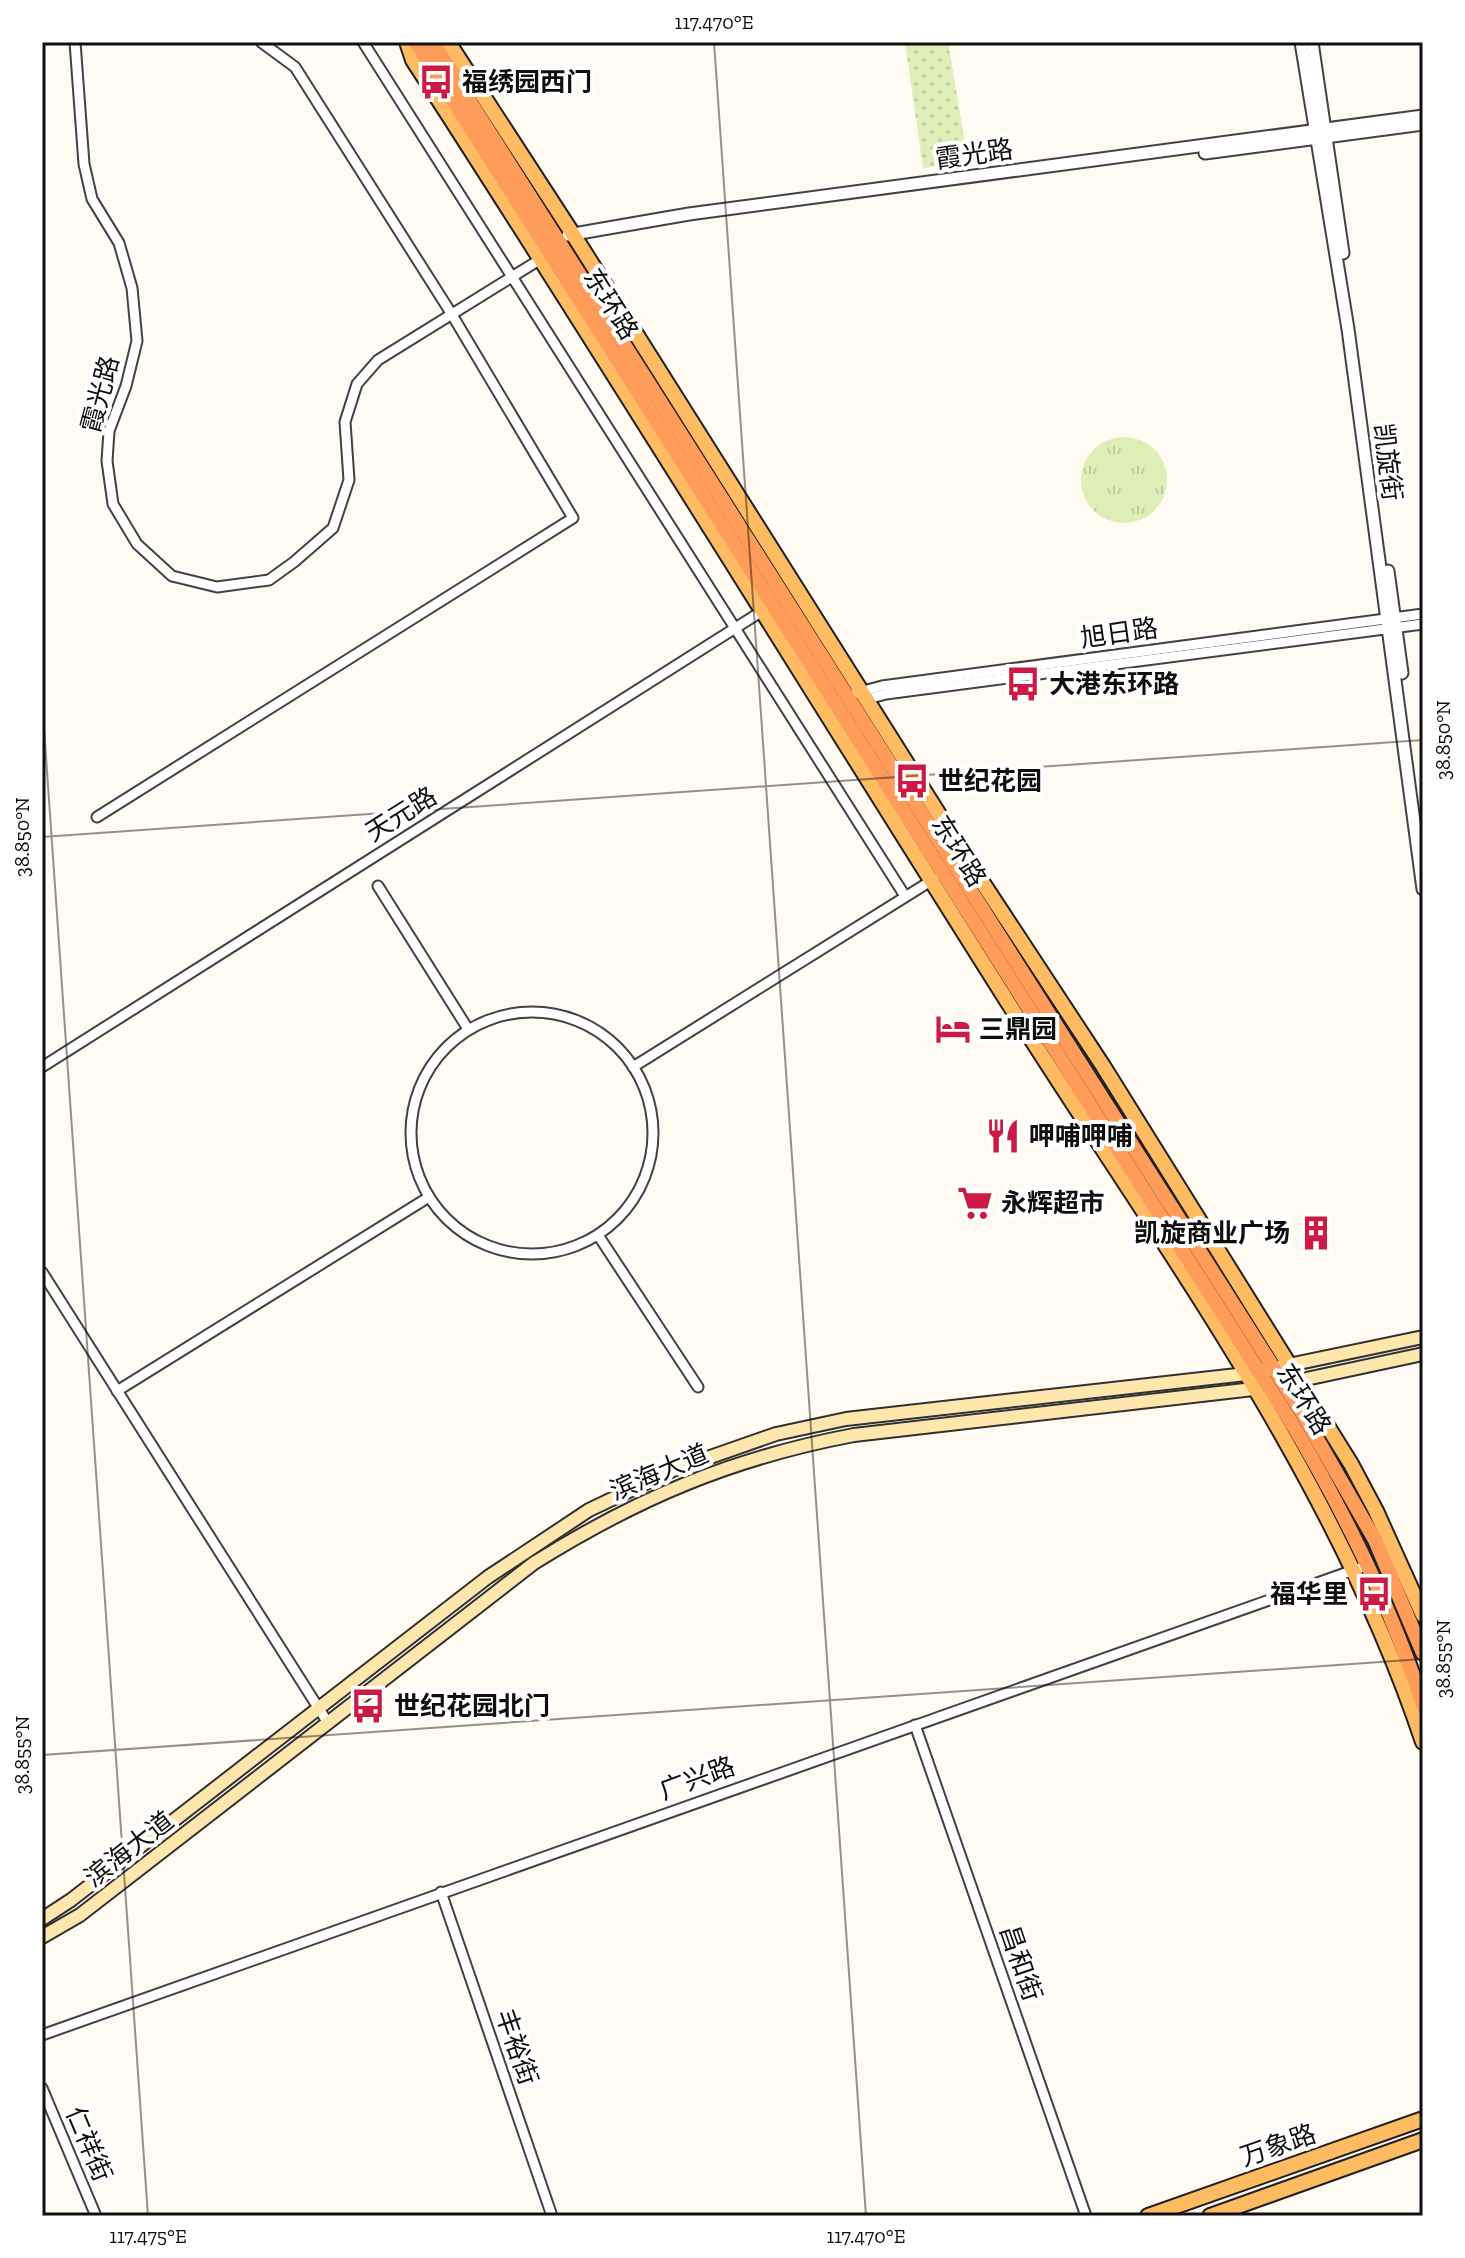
<svg xmlns="http://www.w3.org/2000/svg" width="1465" height="2258" font-family="'Zilla Slab','Noto Sans SC',serif">
  <style>
    .grass { fill: url(#grass-tufts) }
    .garden { fill: url(#garden-dots) }
    .lines { fill: none; stroke-linecap: round; stroke-linejoin: round }
    .minor-casing { stroke: #424242; stroke-width: 13 }
    .tertiary-casing { stroke: #424242; stroke-width: 15 }
    .secondary-casing { stroke: #313131; stroke-width: 16 }
    .primary-casing { stroke: #202020; stroke-width: 18 }
    .trunk-casing { stroke: #202020; stroke-width: 18 }
    .minor { stroke: #fff; stroke-width: 9 }
    .tertiary { stroke: #fff; stroke-width: 11 }
    .secondary { stroke: #ffe6ad; stroke-width: 12 }
    .primary { stroke: #ffbb62; stroke-width: 14 }
    .trunk { stroke: #ff9c59; stroke-width: 14 }
    .ticks { fill: none; stroke: #0f0f0f; stroke-width: 2; stroke-opacity: 0.45 }
    .labels { text-anchor: middle; stroke-width: 8; stroke-linejoin: round; paint-order: stroke }
    .poi-label { font-size: 26px; font-weight: bold; fill: #0f0f0f; stroke: #fff; text-anchor: start }
    .street-label { font-size: 26px; fill: #0f0f0f; stroke: #fff }
    .neatline { fill: none; stroke: #0f0f0f; stroke-width: 3 }
    .ticks-label { font-size: 20px; text-anchor: middle; fill: #0f0f0f }
  </style>
  <defs>
    <pattern id="grass-tufts" width="24" height="20" patternUnits="userSpaceOnUse" patternTransform="scale(2)"><rect width="24" height="20" fill="#deeeb7"/><path d="M3 7l-1-3M5 7V3M7 7l1-3M15 17l-1-3M17 17v-4M19 17l1-3" fill="none" stroke="#bdcb9c"/></pattern>
    <pattern id="garden-dots" width="8" height="8" patternUnits="userSpaceOnUse" patternTransform="scale(2)"><rect width="8" height="8" fill="#deeeb7"/><path d="M2 2h.1M6 6h.1" fill="none" stroke="#bdcb9c" stroke-width="1.8" stroke-linecap="round"/></pattern>
  </defs>
  <rect width="100%" height="100%" fill="#fffaf2"/>
  <circle class="grass" cx="1124" cy="480" r="43"/>
  <path class="garden" d="M905 42H948L968 161 923 168Z"/>
  <g class="lines">
    <g class="minor-casing">
      <g id="minor">
        <path d="M75 42 84 164 92 199 119 243 132 288 137 341 126 386 109 431 107 461 113 504 137 544 172 576 217 587 269 580 294 562 333 528 349 480 345 422 357 384 378 360 544 257"/>
        <path d="M363 42 905 896"/>
        <path d="M856 693 882 686 1423 614"/>
        <path d="M864 700 886 694 1423 624"/>
        <path d="M97 817 573 518 451 313 295 67 261 42"/>
        <path d="M378 886 468 1029"/>
        <circle cx="532" cy="1133" r="121"/>
        <path d="M42 1067 767 608"/>
        <path d="M633 1067 934 879"/>
        <path d="M598 1235 698 1387"/>
        <path d="M42 1272 328 1723"/>
        <path d="M117 1391 429 1197"/>
        <path d="M915 1725 1086 2216"/>
        <path d="M441 1892 552 2216"/>
        <path d="M42 2035 1368 1565"/>
        <path d="M42 2088 96 2216"/>
      </g>
    </g>
    <g class="tertiary-casing">
      <g id="tertiary">
        <path d="M1301 42 1348 329 1423 889"/>
        <path d="M1312 42 1343 253"/>
        <path d="M1205 153 1423 124"/>
        <path d="M568 235 689 214 1423 116"/>
        <path d="M1388 571 1402 673"/>
      </g>
    </g>
    <g class="secondary-casing">
      <g id="secondary">
        <path d="M1292 1382 1423 1354"/>
        <path d="M42 1919 71 1900 488 1577 589 1510 673 1470 776 1434 846 1419 1246 1374 1423 1337"/>
        <path d="M42 1937 80 1915 534 1563C638 1498 732 1458 854 1435L1262 1388"/>
      </g>
    </g>
    <g class="primary-casing">
      <g id="primary">
        <path d="M407 42 413 60C615 372 810 689 1009 1004 1159 1242 1333 1472 1423 1742"/>
        <path d="M448 42 576 239 967 859 1103 1066 1351 1464 1376 1511 1423 1615"/>
        <path d="M1148 2216 1423 2119"/>
        <path d="M1210 2216 1423 2140"/>
      </g>
    </g>
    <g class="trunk-casing">
      <g id="trunk">
        <path d="M416 42 1288 1417C1343 1509 1390 1603 1423 1705"/>
        <path d="M432 42 1301 1411 1375 1540 1423 1653"/>
      </g>
    </g>
    <use href="#minor" class="minor"/>
    <use href="#tertiary" class="tertiary"/>
    <use href="#secondary" class="secondary"/>
    <use href="#primary" class="primary"/>
    <use href="#trunk" class="trunk"/>
  </g>
  <path class="ticks" d="M714 42 866 2216M42 700 148 2216M42 837 1423 740M42 1755 1423 1659"/>
  <defs>
    <g id="bus-bare" transform="scale(2.76)"><path d="M-5-6H5V4H4V6H2V4H-2V6H-4V4H-5ZM-3.5-4V0h7V-4ZM-3.5 1.2v1.5H-2V1.2ZM2 1.2v1.5H3.5V1.2Z" fill="#cd1a44" stroke="#fff" stroke-width="2.5" paint-order="stroke"/></g>
    <g id="hotel-bare" transform="scale(2.76)"><path d="M-6-4.5h1.5V1H6V5H4.5V3h-9V5H-6ZM-4 0a1.8 1.8 0 1 1 3.6 0ZM.5 0V-2.5h3Q6-2.5 6 0Z" fill="#cd1a44" stroke="#fff" stroke-width="2.5" paint-order="stroke"/></g>
    <g id="restaurant-bare" transform="scale(2.76)"><path d="M-5-6h1v4h1v-4h1v4h1v-4h1v5L-1.5 .5V6h-2V.5L-5-1ZM5-6V6H3V1.5H1.5Q1.5-4 5-6Z" fill="#cd1a44" stroke="#fff" stroke-width="2.5" paint-order="stroke"/></g>
    <g id="supermarket-bare" transform="scale(2.76)"><path d="M-6-5.5h2.5l.6 2H6L4.5 2H-2.5L-4.4-4H-6ZM-1.5 3.2a1.3 1.3 0 1 0 .1 0ZM3 3.2a1.3 1.3 0 1 0 .1 0Z" fill="#cd1a44" stroke="#fff" stroke-width="2.5" paint-order="stroke"/></g>
    <g id="building-bare" transform="scale(2.76)"><path d="M-4-6H4V6H1V3H-1V6H-4ZM-2.5-4.3h1.7v1.8h-1.7ZM.8-4.3h1.7v1.8H.8ZM-2.5-1h1.7V.8h-1.7ZM.8-1h1.7V.8H.8Z" fill="#cd1a44" stroke="#fff" stroke-width="2.5" paint-order="stroke"/></g>
  </defs>
  <g fill-rule="evenodd">
    <use href="#bus-bare" x="436" y="82"/>
    <use href="#bus-bare" x="1023" y="684"/>
    <use href="#bus-bare" x="912" y="781"/>
    <use href="#hotel-bare" x="953" y="1029"/>
    <use href="#restaurant-bare" x="1003" y="1136"/>
    <use href="#supermarket-bare" x="975" y="1203"/>
    <use href="#building-bare" x="1316" y="1233"/>
    <use href="#bus-bare" x="1374" y="1594"/>
    <use href="#bus-bare" x="368" y="1706"/>
  </g>
  <g class="labels">
    <g class="poi-label">
      <text x="462" y="91">福绣园西门</text>
      <text x="1049" y="693">大港东环路</text>
      <text x="938" y="790">世纪花园</text>
      <text x="979" y="1038">三鼎园</text>
      <text x="1029" y="1145">呷哺呷哺</text>
      <text x="1001" y="1212">永辉超市</text>
      <text x="1290" y="1242" text-anchor="end">凯旋商业广场</text>
      <text x="1348" y="1603" text-anchor="end">福华里</text>
      <text x="394" y="1715">世纪花园北门</text>
    </g>
    <g class="street-label">
      <text transform="translate(974 154) rotate(-8)" y="9">霞光路</text>
      <text transform="translate(611 304) rotate(58)" y="9">东环路</text>
      <text transform="translate(100 394) rotate(-75)" y="9">霞光路</text>
      <text transform="translate(1388 462) rotate(83)" y="9">凯旋街</text>
      <text transform="translate(1119 633) rotate(-8)" y="9">旭日路</text>
      <text transform="translate(401 814) rotate(-32)" y="9">天元路</text>
      <text transform="translate(959 851) rotate(58)" y="9">东环路</text>
      <text transform="translate(1304 1399) rotate(58)" y="9">东环路</text>
      <text transform="translate(659 1472) rotate(-23)" y="9">滨海大道</text>
      <text transform="translate(697 1778) rotate(-20)" y="9">广兴路</text>
      <text transform="translate(129 1849) rotate(-38)" y="9">滨海大道</text>
      <text transform="translate(1021 1963) rotate(71)" y="9">昌和街</text>
      <text transform="translate(517 2047) rotate(71)" y="9">丰裕街</text>
      <text transform="translate(89 2144) rotate(67)" y="9">仁祥街</text>
      <text transform="translate(1278 2145) rotate(-19)" y="9">万象路</text>
    </g>
  </g>
  <rect width="1465" height="2258" fill="none" stroke="#ffffff" stroke-width="88"/>
  <rect x="44" y="44" width="1377" height="2170" class="neatline"/>
  <g class="ticks-label">
    <text x="714" y="29">117.470°E</text>
    <text transform="translate(1443 740) rotate(-90)" y="7">38.850°N</text>
    <text transform="translate(22 837) rotate(-90)" y="7">38.850°N</text>
    <text transform="translate(1443 1659) rotate(-90)" y="7">38.855°N</text>
    <text transform="translate(22 1755) rotate(-90)" y="7">38.855°N</text>
    <text x="148" y="2243">117.475°E</text>
    <text x="866" y="2243">117.470°E</text>
  </g>
</svg>
